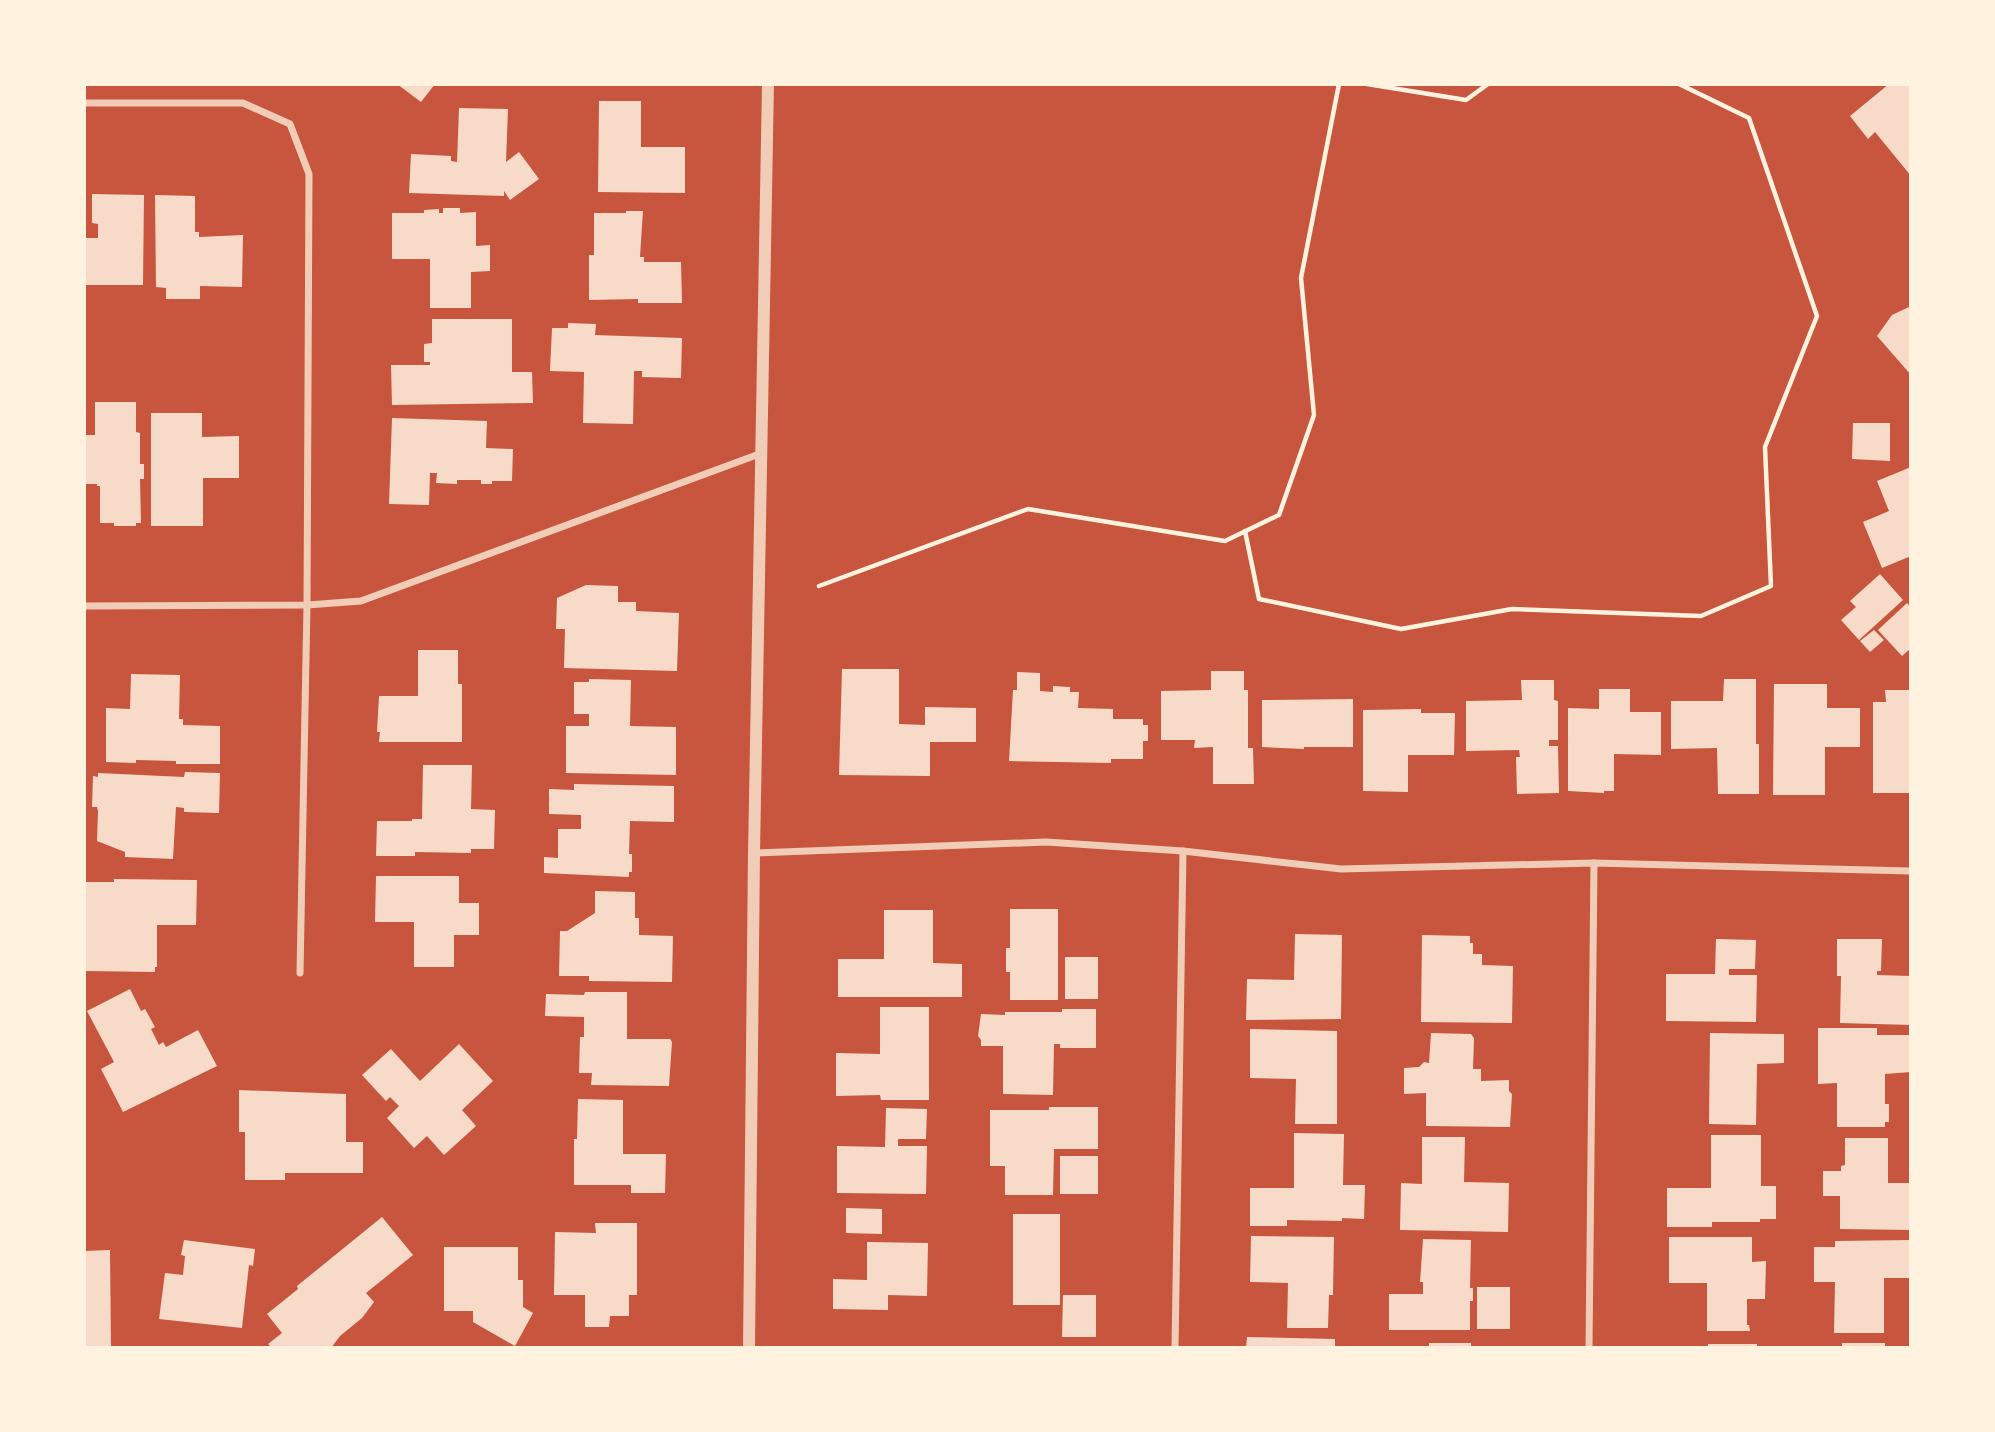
<svg xmlns="http://www.w3.org/2000/svg" width="1995" height="1432" font-family="Rubik,sans-serif">
  <style>
    .building { fill: #f7dbc8 }
    .lines { fill: none; stroke-linecap: round; stroke-linejoin: round }
    .path { stroke: #fff3e0; stroke-width: 4.5 }
    .minor { stroke: #f1ccb7; stroke-width: 7 }
    .tertiary { stroke: #f1ccb7; stroke-width: 12 }
  </style>
  <rect width="100%" height="100%" fill="#c8553d"/>
  <g class="building">
    <path d="M397 84H435L421 102Z"/>
    <path d="M1889 84H1911V176L1875 132 1868 139 1850 116Z"/>
    <path d="M599 101H641V147H685V193L598 192Z"/>
    <path d="M459 108 508 109 506 162 519 152 539 179 510 200 504 191V196L409 193 411 154 451 156V161L457 162Z"/>
    <path d="M92 194 144 195 143 285H84L85 238H98V224L92 223Z"/>
    <path d="M155 195 195 196V232H199V237L243 235 242 287 200 286V299H166V288L156 287Z"/>
    <path d="M443 208H460V213L476 212V246L490 245V271L471 272V308H430V259H392V213H424V210L439 209V213H443Z"/>
    <path d="M626 211H643L640 257H644V262H681L682 303H638V299L589 300V255H594V213H626Z"/>
    <path d="M1911 306V375L1877 336 1892 315Z"/>
    <path d="M432 319H512V372H532L533 403 392 405 391 365H430V362H424V344L432 343Z"/>
    <path d="M568 323 596 324 595 335 682 338 681 378 642 377V371H634L633 424 583 423 584 372 550 371 552 328H568Z"/>
    <path d="M95 402H136V432L140 433V464H144V479H140L141 523H136V526H114V523H100V486H97V484H84V435H95Z"/>
    <path d="M151 413H202V437L239 436V478H203V526H151Z"/>
    <path d="M392 418 487 421 486 448 513 449 512 481H492V484H481V480H457V484L436 483 437 473H430L429 505 389 504Z"/>
    <path d="M1853 423H1890V461L1852 459Z"/>
    <path d="M1911 467V556L1882 568 1863 522 1889 511 1877 481Z"/>
    <path d="M1880 574 1903 600 1859 640 1841 620 1856 607 1850 601Z"/>
    <path d="M586 585 618 586V602H636V611L679 613 677 671 564 668 565 629H556L557 598Z"/>
    <path d="M1907 603 1911 608V648L1902 656 1878 630Z"/>
    <path d="M1874 630 1884 640 1870 652 1860 641Z"/>
    <path d="M418 650H458V684H462V742H379L380 732H377L379 696H418Z"/>
    <path d="M842 669H899V724L925 725V707L976 708V742H930V776L839 775Z"/>
    <path d="M1211 671H1244V690H1248V748H1253L1254 784H1213V747L1194 748 1195 740H1161V691L1211 690Z"/>
    <path d="M1017 672 1040 673V691L1053 692V686L1070 687V692H1079L1078 708 1113 709V719H1143V725H1148V741H1143V759H1111V763L1009 761 1013 690H1017Z"/>
    <path d="M131 674 180 675 179 719H183V725L220 726V764H176V761L136 760V763L106 762V708L130 709Z"/>
    <path d="M589 679 631 680 630 726 676 727V775L566 773V726H589V714H574V682H589Z"/>
    <path d="M1724 679H1756V744H1759V794H1718L1717 748 1671 749V701H1723Z"/>
    <path d="M1521 680H1554V700L1558 701V740H1549V746H1558L1559 793 1517 794 1516 757H1520L1519 750 1466 751V701L1522 700Z"/>
    <path d="M1774 684H1827V708H1860V747H1825V795H1773Z"/>
    <path d="M1599 689H1630V712H1661V755L1614 754V791H1604V793L1568 791V708L1599 709Z"/>
    <path d="M1885 690H1911L1910 793H1873V702H1886Z"/>
    <path d="M1353 699V747H1304V749L1262 747V700Z"/>
    <path d="M1421 709V713H1455L1454 755H1408V792L1363 791V710Z"/>
    <path d="M423 765H472L471 809 495 810 494 849H471V853L415 852V856H376L377 821H412V819H422Z"/>
    <path d="M185 772 220 773 219 813 184 812V808L176 807 173 859 125 857V852L97 841 98 811 97 807H92L93 776 98 777V773L184 777Z"/>
    <path d="M574 784 674 786V822L630 821 629 854H632V872H629V877L544 873V857L558 858V829H581V815L549 814V789L574 790Z"/>
    <path d="M376 876H459V903H479V935H454V967H414V922H375Z"/>
    <path d="M114 879 197 880 196 925H157V967H155V972L84 971 86 882H114Z"/>
    <path d="M595 891 635 892V918H639V935L673 936 672 982 589 981V976H559L560 931H567L595 913Z"/>
    <path d="M1010 909H1058V1000H1010V972H1006V948H1010Z"/>
    <path d="M884 910H933V963L962 964V997H838V959H884Z"/>
    <path d="M1295 934 1342 935 1341 1019 1246 1020 1247 979 1294 980Z"/>
    <path d="M1422 935 1470 936V943H1473V954H1482V965L1513 966 1512 1023 1421 1022Z"/>
    <path d="M1716 939 1756 940 1755 969H1729V975H1757L1756 1022 1666 1021V974H1715Z"/>
    <path d="M1837 939H1882L1881 971H1877V975L1911 976V1025L1840 1023 1841 976H1837Z"/>
    <rect x="1065" y="957" width="33" height="42"/>
    <path d="M130 989 141 1011 145 1009 155 1027 151 1029 159 1045 163 1042 166 1047 198 1030 217 1066 123 1112 101 1069 114 1062 87 1011Z"/>
    <path d="M585 992H627V1039H670L672 1042 669 1086 591 1085 592 1073H579L580 1037H584V1017L545 1016 546 994 584 995Z"/>
    <path d="M880 1007H929V1100H881L880 1095 836 1096V1053L880 1054Z"/>
    <path d="M1062 1009H1096V1048H1060V1044H1054L1053 1095 1003 1094V1046H981V1040L978 1036 981 1014 1005 1015V1012H1062Z"/>
    <path d="M1818 1028H1877V1035H1911V1072L1885 1074V1104H1889V1122H1885V1127H1837V1083L1818 1084Z"/>
    <path d="M1250 1029 1337 1031V1124H1295L1296 1079 1250 1078Z"/>
    <path d="M1431 1033 1471 1034 1474 1038 1473 1069H1481V1081L1509 1080V1091L1512 1094 1510 1127 1426 1126V1093L1404 1094V1068L1419 1067 1424 1062 1429 1063Z"/>
    <path d="M1710 1033 1784 1034V1063L1757 1064 1756 1125 1709 1124Z"/>
    <path d="M459 1044 493 1081 462 1110 476 1126 444 1155 427 1136 414 1148 387 1118 399 1106 390 1097 386 1101 362 1075 391 1049 420 1081Z"/>
    <path d="M239 1090 346 1094V1142H363V1173H285V1180H245V1132H239Z"/>
    <path d="M578 1099 623 1100V1154H666L665 1193H631V1185H574V1139H577Z"/>
    <path d="M1049 1107H1098V1149H1054L1053 1195H1005V1166H990V1110H1049Z"/>
    <path d="M886 1108 927 1109 926 1139H898V1146H927L926 1194 837 1193V1146L885 1147Z"/>
    <path d="M1294 1133 1344 1134 1343 1185H1365L1364 1219 1342 1218V1221L1287 1220V1226H1250V1188H1294Z"/>
    <path d="M1711 1135H1761V1186H1776V1219H1760V1222H1712V1227H1667V1188H1711Z"/>
    <path d="M1422 1137H1465L1464 1182 1509 1183 1508 1232 1400 1230 1401 1183 1422 1184Z"/>
    <path d="M1845 1138H1888V1183H1911V1230L1840 1229V1196H1823V1171H1841V1166L1845 1165Z"/>
    <rect x="1060" y="1156" width="38" height="38"/>
    <path d="M846 1208 882 1209V1234L846 1233Z"/>
    <rect x="1013" y="1214" width="47" height="91"/>
    <path d="M382 1217 413 1255 366 1293 374 1302 362 1318 340 1336 331 1348H272L268 1344 282 1333 267 1314 298 1289 297 1286Z"/>
    <path d="M595 1223H637V1295H629V1316H610L609 1327H585V1295H554L555 1232 596 1233Z"/>
    <path d="M1251 1236 1334 1237 1333 1295H1329L1328 1328H1287L1288 1283 1250 1282Z"/>
    <path d="M1669 1237H1752V1262L1766 1261 1765 1299H1747V1325H1749L1750 1331H1707V1283H1669Z"/>
    <path d="M1423 1239 1471 1240 1470 1288H1473V1301H1470V1330H1389V1294H1423V1282H1420Z"/>
    <path d="M184 1240 255 1249 253 1266 249 1265 242 1328 159 1319 165 1273 183 1275 185 1256 181 1255Z"/>
    <path d="M1911 1240V1278H1884V1333H1834L1835 1282H1814V1247H1835V1241Z"/>
    <path d="M867 1242 928 1243 927 1296 888 1295V1310L833 1309V1279L867 1280Z"/>
    <path d="M444 1247H518V1280H523V1307L533 1313 515 1346 473 1322V1311H444Z"/>
    <path d="M110 1250 111 1348H84V1251Z"/>
    <rect x="1477" y="1287" width="33" height="42"/>
    <path d="M1063 1295H1096V1337H1062Z"/>
    <path d="M1247 1337 1335 1339V1348H1246Z"/>
    <rect x="1429" y="1343" width="42" height="5"/>
    <rect x="1842" y="1343" width="43" height="5"/>
    <rect x="1708" y="1344" width="49" height="4"/>
  </g>
  <g class="lines">
    <g class="path">
      <path d="M1367 84 1466 100 1488 84"/>
      <path d="M1245 531 1259 599 1401 629 1512 609 1701 616 1771 586 1765 447 1817 316 1749 118 1679 84"/>
      <path d="M819 586 1028 509 1225 541 1279 515 1314 415 1301 278 1339 84"/>
    </g>
    <g class="minor">
      <path d="M84 103H243L290 124 309 174 307 605 300 973"/>
      <path d="M84 606 307 605 361 601 762 453"/>
      <path d="M754 853 1046 842 1183 851 1341 869 1594 863 1911 871"/>
      <path d="M1175 1348 1183 851"/>
      <path d="M1589 1348 1594 863"/>
    </g>
    <path class="tertiary" d="M749 1348 754 853 768 84"/>
  </g>
  <rect width="1995" height="1432" fill="none" stroke="#fff3e0" stroke-width="172"/>
</svg>
